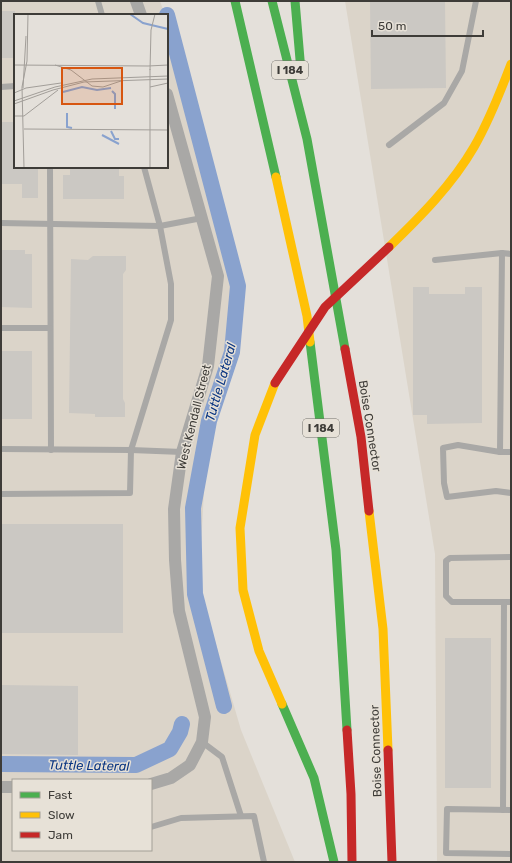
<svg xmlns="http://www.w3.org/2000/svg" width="512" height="863" font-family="Rubik,sans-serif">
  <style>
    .built { fill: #dbd4c9; fill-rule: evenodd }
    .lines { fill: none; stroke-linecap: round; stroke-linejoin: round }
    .canal { stroke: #89a2ce; stroke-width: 16 }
    .building { fill: #cbc8c3 }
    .lane { stroke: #a9a8a6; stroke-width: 6 }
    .street { stroke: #a9a8a6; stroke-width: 12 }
    .fast { stroke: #4caf50; stroke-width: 9 }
    .slow { stroke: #ffc107; stroke-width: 9 }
    .jam { stroke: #c62828; stroke-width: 9 }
    .jam-bridge { stroke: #c62828; stroke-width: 9 }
    .labels { text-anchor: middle; stroke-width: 3; stroke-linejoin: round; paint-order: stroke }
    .shield { fill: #e7e1d7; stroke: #716e68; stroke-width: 1 }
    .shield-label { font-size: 11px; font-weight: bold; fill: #3e3c38 }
    .street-label { font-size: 12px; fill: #3e3c38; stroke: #e7e1d7 }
    .water-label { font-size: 13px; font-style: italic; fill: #093582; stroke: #e7e1d7 }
    .inset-river { fill: none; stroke: #89a2ce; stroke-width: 2 }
    .inset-road { fill: none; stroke: #a29e99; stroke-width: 1 }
    .view { fill: #d75610; fill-opacity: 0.15; stroke: #d75610; stroke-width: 2 }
    .inset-edge { fill: none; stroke: #3e3c38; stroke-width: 2 }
  </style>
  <rect width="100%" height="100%" fill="#e4e0da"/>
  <g class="built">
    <path d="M1 1H160L165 15H15V167H167V23L244 279 238 352 206 452 199 586 241 730 295 862H1ZM13 780H151V850H13Z"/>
    <path d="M345 1H511V862H437L435 554Z"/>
  </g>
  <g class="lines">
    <g class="canal">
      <path d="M167 15 238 286 232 352 209 421 193 508 195 594 224 706"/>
      <path d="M1 764 136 765 170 749 180 732 182 724"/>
    </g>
  </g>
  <g class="building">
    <path d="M370 1H445L446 88 371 89Z"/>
    <path d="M1 11H15V51H13V58H1Z"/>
    <path d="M1 122H15V167H38V198H22V184H1Z"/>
    <path d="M70 167H119V176H124V199H63V175H70Z"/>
    <path d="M1 250H25V254H32V308L1 307Z"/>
    <path d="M93 256H126V270L123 274V399L125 403V417H95V414L69 413 71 259 88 260Z"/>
    <path d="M413 287H429V294H465V287H482V423L427 424V415H413Z"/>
    <rect x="1" y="351" width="31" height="68"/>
    <rect x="1" y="524" width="122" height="109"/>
    <rect x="445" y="638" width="46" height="150"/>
    <path d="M1 685 78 686V755L1 754Z"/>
  </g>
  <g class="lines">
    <g class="lane">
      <path d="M98 1 102 15"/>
      <path d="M1 87 15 86"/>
      <path d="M389 145 444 103 462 71 476 1"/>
      <path d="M50 167 51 450"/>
      <path d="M1 223 160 226 202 218"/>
      <path d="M511 254 502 253 500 452H511"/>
      <path d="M435 260 502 253"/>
      <path d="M1 328H50"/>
      <path d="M1 449 131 450 182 452"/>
      <path d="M500 452 458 445 443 448 444 483 447 497 496 491 511 493"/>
      <path d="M1 494 130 493 131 450 171 320V284L160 226 144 167"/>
      <path d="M511 557 450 558 446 561V596L452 602H511"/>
      <path d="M202 742 222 757 241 816"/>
      <path d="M503 810 504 602"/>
      <path d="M511 810 447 809 446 853 511 854"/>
      <path d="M151 827 181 818 254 816 264 862"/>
    </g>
    <g class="street">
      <path d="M136 1 141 15"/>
      <path d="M151 784 171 778 190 765 202 742 205 717 179 611 175 560 174 509 182 452 208 366 218 276 167 94"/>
      <path d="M1 787H13"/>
    </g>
    <g class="fast">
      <path d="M235 1 276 177"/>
      <path d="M272 1 307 139 345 349"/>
      <path d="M295 1 301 71"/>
      <path d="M310 342 336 550 347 730"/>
      <path d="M282 704 314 778 334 862"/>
    </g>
    <g class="slow">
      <path d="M276 177 307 316 310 342"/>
      <path d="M389 247C420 217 452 185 474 147 489 121 500 93 511 64"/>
      <path d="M275 383 255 435 240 528 243 590 259 651 282 704"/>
      <path d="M369 511 383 629 388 750"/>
    </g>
    <g class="jam">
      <path d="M345 349 361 437 369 511"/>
      <path d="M347 730 351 794 352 862"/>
      <path d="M388 750 392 862"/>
    </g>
    <path class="jam-bridge" d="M275 383 325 307 389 247"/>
  </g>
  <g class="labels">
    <g class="shield">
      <rect x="272" y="61" width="36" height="18" rx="3"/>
      <rect x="303" y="419" width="36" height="18" rx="3"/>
    </g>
    <g class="shield-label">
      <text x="290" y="74">I 184</text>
      <text x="321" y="432">I 184</text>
    </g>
    <g class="street-label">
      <text transform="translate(194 417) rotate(-76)" y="4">West Kendall Street</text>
      <text transform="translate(370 426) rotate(81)" y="4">Boise Connector</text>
      <text transform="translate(376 751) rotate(-92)" y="4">Boise Connector</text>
    </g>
    <g class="water-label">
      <text transform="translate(220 382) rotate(-74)" y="5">Tuttle Lateral</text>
      <text transform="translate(89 765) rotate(1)" y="5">Tuttle Lateral</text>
    </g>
  </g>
  <g transform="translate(14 14)">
    <rect width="154" height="154" fill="#e4e0da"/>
    <path class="inset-river" d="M116 0 129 9 154 15M98 77 101 80V95M49 78 68 73 83 76 97 74M53 99V113L58 114M97 117 101 125H105M88 121 105 130"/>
    <path class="inset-road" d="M0 51 134 52M41 51 57 56 78 72 89 73 107 67M134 52 154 51M136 55V154M136 56 137 16 141 0M136 73 154 69M9 74 12 22M0 79 12 74 47 69M0 87 41 73 78 65 154 62M0 90 39 76 70 68 154 65M0 102H10L44 76M10 115 154 116M10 154 8 73 13 47 14 0"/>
    <path class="view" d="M48 54H108V90H48Z"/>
    <rect width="154" height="154" class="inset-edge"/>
  </g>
  <rect width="512" height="863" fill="none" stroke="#3e3c38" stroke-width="4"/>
  <rect x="12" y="779" width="140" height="72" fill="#e7e1d7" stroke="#a39f97"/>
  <rect x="20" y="792" width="20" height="6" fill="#4caf50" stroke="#a39f97"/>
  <text x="48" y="799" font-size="12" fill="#3e3c38">Fast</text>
  <rect x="20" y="812" width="20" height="6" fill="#ffc107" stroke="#a39f97"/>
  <text x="48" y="819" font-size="12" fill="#3e3c38">Slow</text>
  <rect x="20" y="832" width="20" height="6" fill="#c62828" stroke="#a39f97"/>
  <text x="48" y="839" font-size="12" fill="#3e3c38">Jam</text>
  <path d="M372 30v6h111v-6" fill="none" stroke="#3e3c38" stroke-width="2"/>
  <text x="378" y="30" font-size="12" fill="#3e3c38" stroke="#e7e1d7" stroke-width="3" paint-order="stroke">50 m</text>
</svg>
